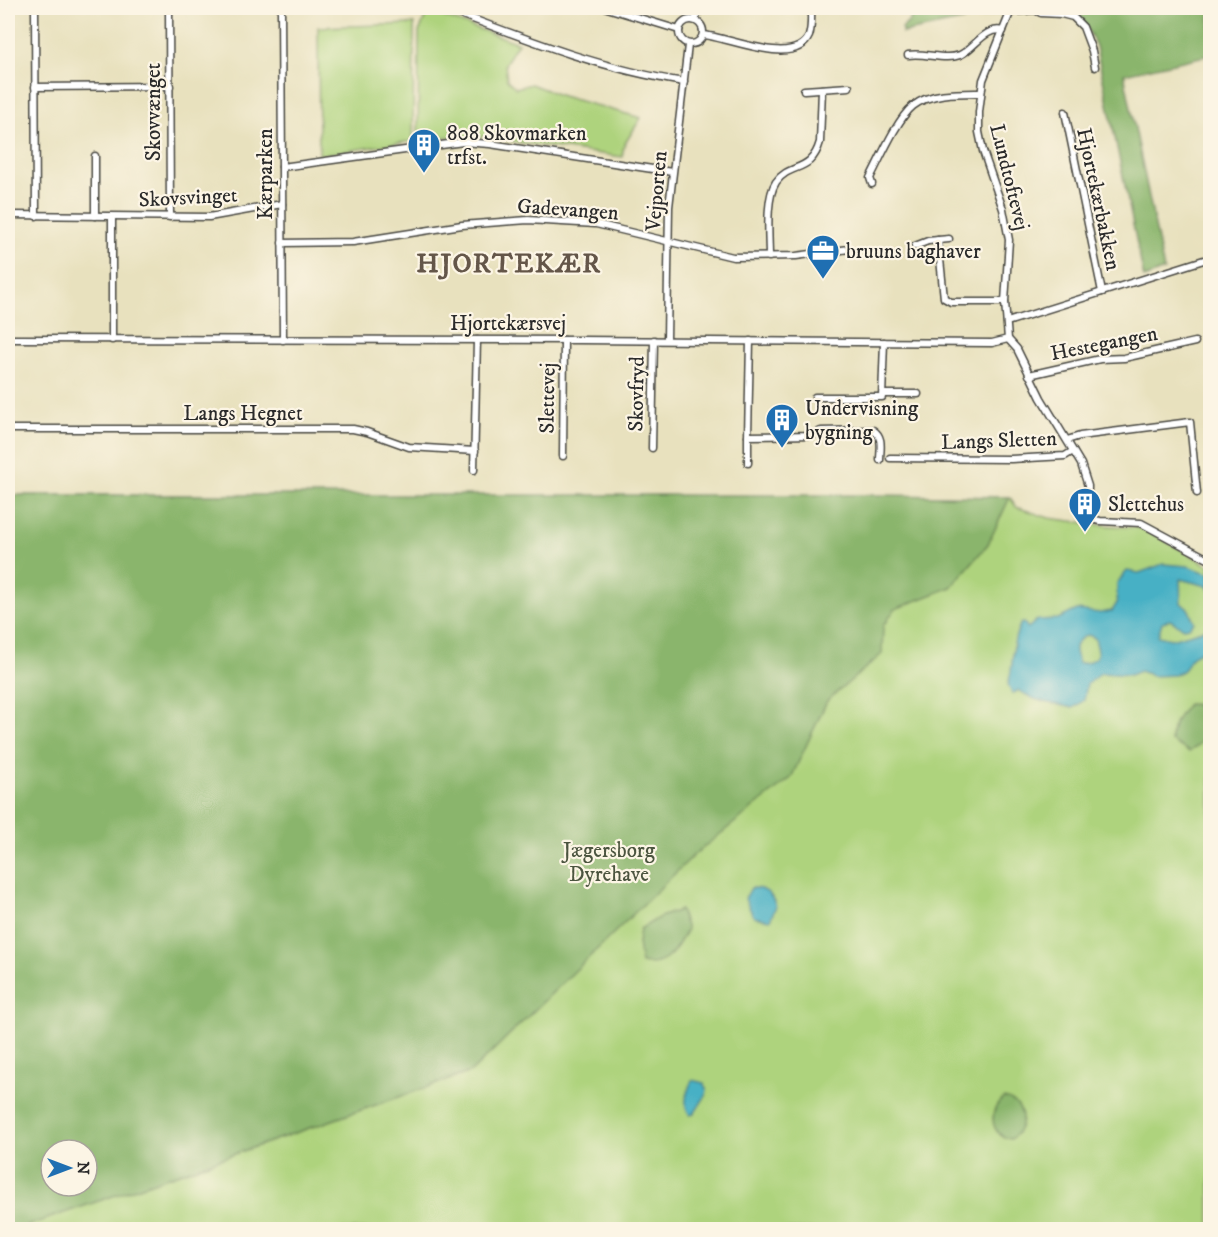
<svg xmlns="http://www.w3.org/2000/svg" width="1218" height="1237" font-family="'IM FELL DW Pica',serif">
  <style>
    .green { fill: #aed37d; stroke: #6c7f54; stroke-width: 1.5; fill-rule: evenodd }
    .forest { fill: #8ab56c; stroke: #5a704c; stroke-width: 1.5; fill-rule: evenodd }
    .water { fill: #46b0c5; stroke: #386e78; stroke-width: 1.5; fill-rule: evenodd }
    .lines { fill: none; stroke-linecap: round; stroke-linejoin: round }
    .minor-casing { stroke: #474641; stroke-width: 9 }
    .minor { stroke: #fff; stroke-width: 6 }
    .labels { text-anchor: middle; stroke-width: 4.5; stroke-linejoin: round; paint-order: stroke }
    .street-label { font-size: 21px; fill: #2b2b2b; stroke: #fcf5e5 }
    .poi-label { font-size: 21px; fill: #2b2b2b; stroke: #fcf5e5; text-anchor: start }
    .park-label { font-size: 21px; fill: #4c5540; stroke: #fcf5e5 }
    .district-label { font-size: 27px; font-weight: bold; letter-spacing: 1.5px; fill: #645649; stroke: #fcf5e5 }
  </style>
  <rect width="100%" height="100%" fill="#fcf5e5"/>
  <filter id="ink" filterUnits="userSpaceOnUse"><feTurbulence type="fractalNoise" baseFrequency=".0167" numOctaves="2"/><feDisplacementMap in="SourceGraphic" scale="12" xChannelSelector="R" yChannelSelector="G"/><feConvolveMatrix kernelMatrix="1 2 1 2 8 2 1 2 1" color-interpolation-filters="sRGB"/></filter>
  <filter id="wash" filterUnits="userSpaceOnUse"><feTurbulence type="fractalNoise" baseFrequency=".008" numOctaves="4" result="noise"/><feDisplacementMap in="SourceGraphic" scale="24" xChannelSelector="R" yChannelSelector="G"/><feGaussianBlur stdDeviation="1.35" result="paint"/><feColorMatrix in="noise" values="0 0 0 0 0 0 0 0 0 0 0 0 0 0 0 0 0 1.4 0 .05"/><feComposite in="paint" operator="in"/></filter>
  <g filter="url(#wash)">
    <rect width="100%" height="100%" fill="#e8e1be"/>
    <g class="green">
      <path d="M428 11 518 43 505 64 507 80 516 88 531 84 562 96 641 118 624 145 622 157 483 137H435L418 141 419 32Z"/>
      <path d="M414 24 413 141 319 155 318 27Z"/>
      <path d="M8 495 1010 497 1016 507 1049 518 1101 525 1142 528 1210 566V1229L8 1230ZM51 1150H87V1186H51Z"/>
    </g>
    <g class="forest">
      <path d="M902 8H940L942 11 948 8H1007L1005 12 902 33V28C909 22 912 20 911 10L902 9Z"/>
      <path d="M1077 8H1210V55L1124 74 1164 270 1144 278 1096 46Z"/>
      <path d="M8 495H883L1010 497 988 544 951 587 895 609 883 626 882 654 827 701 791 778 695 854 471 1072 18 1229 8 1230ZM51 1150H87V1186H51Z"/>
      <path d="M1188 704C1213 704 1211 716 1210 737 1203 738 1196 748 1189 752L1171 741C1171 726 1178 716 1188 704Z"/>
      <path d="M680 910 687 929C677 948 667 969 641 963L638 943 640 929 660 917Z"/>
      <path d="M1004 1098C1026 1103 1027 1127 1011 1139 989 1136 988 1109 1004 1098Z"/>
    </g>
    <g class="water">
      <path d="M1163 564 1188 566 1210 574V591L1207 586 1180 579 1181 603 1189 610 1194 622 1189 627 1183 628 1170 620 1162 622 1158 636 1171 639 1210 628V647L1192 656 1185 669 1175 675 1153 676 1140 671 1130 675 1101 673 1087 684 1084 700 1073 708C1053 703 1035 703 1019 690L1012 694 1008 684C1015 664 1010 642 1021 623H1024L1028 628 1037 620 1058 619 1077 610 1100 613 1112 611 1117 603V583L1127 571 1139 573ZM1088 635 1095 638 1098 651 1096 658 1086 663H1079C1072 649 1073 641 1088 635Z"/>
      <path d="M751 888C766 888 771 893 776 906L770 920 754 917 745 899Z"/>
      <path d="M692 1080 704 1083 707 1089 706 1095 694 1114 690 1115C682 1104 687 1092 692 1080Z"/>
    </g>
  </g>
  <g filter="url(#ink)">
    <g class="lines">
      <g class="minor-casing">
        <g id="minor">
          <path d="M35 8 36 216"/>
          <path d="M169 8 170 217"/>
          <path d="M281 8 283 340"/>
          <path d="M444 8C523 38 600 69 684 82"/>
          <path d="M607 8 679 30"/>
          <path d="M1012 8 983 80 979 112V132L983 151 1003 209 1009 240 1005 302 1008 339 1017 349 1041 398 1081 464 1088 486 1087 518 1100 521 1141 523 1210 560"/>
          <path d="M1011 12 1035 10 1041 13 1061 14 1073 17 1083 27 1092 51 1095 67"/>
          <circle cx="691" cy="32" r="12"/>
          <path d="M695 20 700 8"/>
          <path d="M703 35C729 37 795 68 809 36 812 27 811 16 811 8"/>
          <path d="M908 55C925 52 944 61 960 55 975 48 985 26 1003 31"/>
          <path d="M35 87 170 86"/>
          <path d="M804 90 849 87"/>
          <path d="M1065 112 1102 292"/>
          <path d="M95 156V216"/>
          <path d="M282 167 463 142 490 144 672 172"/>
          <path d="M872 184 870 178C880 159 897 119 913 106 931 92 959 93 981 93"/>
          <path d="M8 215 209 217 282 204"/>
          <path d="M938 240 944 298 951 302H1005"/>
          <path d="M282 243 353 242 462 225 528 220 596 224 733 257 796 256 849 249"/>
          <path d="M915 246 928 241 949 239"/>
          <path d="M769 257C769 237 765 199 776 182 790 162 811 174 820 142L822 89"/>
          <path d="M1007 322 1210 258"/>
          <path d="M8 339 580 340 992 343 1008 339"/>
          <path d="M112 340V217"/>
          <path d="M667 340 669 207 688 45"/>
          <path d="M750 341 748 436 813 435 821 431 873 430C884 437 880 449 880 460"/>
          <path d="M1029 375 1100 359 1124 358 1195 342"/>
          <path d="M883 394H918"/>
          <path d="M815 397H882L884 342"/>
          <path d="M8 429H353L367 432 409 447 475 451"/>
          <path d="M748 436V463"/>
          <path d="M1067 440 1080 436 1190 422 1197 493"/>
          <path d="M652 448 654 340"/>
          <path d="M563 456 564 340"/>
          <path d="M890 458 1011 459 1065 456 1073 451"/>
          <path d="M474 470 477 340"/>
        </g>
      </g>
      <use href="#minor" class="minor"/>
    </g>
  </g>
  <defs>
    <g id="building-pin" transform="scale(1.725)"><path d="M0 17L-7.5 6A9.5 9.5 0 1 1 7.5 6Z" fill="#1f6fb2" stroke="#fcf5e5"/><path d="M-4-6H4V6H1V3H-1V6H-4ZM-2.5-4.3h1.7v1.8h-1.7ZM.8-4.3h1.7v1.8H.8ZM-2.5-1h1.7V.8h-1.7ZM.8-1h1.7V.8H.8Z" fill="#fff"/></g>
    <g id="office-pin" transform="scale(1.725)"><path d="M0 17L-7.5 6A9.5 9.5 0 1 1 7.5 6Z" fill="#1f6fb2" stroke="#fcf5e5"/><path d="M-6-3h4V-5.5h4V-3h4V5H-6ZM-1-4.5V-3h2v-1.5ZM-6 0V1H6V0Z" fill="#fff"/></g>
  </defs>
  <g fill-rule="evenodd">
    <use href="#building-pin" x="424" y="145"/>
    <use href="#office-pin" x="823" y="251"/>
    <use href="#building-pin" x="782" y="420"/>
    <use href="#building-pin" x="1085" y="504"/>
  </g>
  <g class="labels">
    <g class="street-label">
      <text transform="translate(153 112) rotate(-90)" y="7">Skovvænget</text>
      <text transform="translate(265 174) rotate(-90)" y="7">Kærparken</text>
      <text transform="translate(1010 177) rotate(76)" y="7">Lundtoftevej</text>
      <text transform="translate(656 191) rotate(-85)" y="7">Vejporten</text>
      <text transform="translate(188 197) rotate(-3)" y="7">Skovsvinget</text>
      <text transform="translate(1099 199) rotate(78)" y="7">Hjortekærbakken</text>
      <text transform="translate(568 209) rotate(4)" y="7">Gadevangen</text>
      <text x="508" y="330">Hjortekærsvej</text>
      <text transform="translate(1104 343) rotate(-11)" y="7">Hestegangen</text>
      <text transform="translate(636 394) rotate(-89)" y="7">Skovfryd</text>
      <text transform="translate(547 398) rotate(-89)" y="7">Slettevej</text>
      <text x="243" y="420">Langs Hegnet</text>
      <text transform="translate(999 440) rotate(-2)" y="7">Langs Sletten</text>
    </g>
    <g class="poi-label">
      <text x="447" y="140">808 Skovmarken<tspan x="447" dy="24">trfst.</tspan></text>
      <text x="846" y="258">bruuns baghaver</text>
      <text x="805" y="415">Undervisning<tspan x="805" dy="24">bygning</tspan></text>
      <text x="1108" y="511">Slettehus</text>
    </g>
    <g class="park-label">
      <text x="609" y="857">Jægersborg<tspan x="609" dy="24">Dyrehave</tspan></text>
    </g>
    <g class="district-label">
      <text x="509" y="272">HJORTEKÆR</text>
    </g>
  </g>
  <rect width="1218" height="1237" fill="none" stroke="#fcf5e5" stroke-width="30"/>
  <g transform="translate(69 1168) rotate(90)"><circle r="28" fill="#fcf5e5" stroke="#a8a49b" stroke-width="1.5"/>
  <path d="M0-4.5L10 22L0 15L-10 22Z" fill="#1f6fb2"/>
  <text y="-9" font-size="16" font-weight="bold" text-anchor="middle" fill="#2b2b2b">N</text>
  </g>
</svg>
